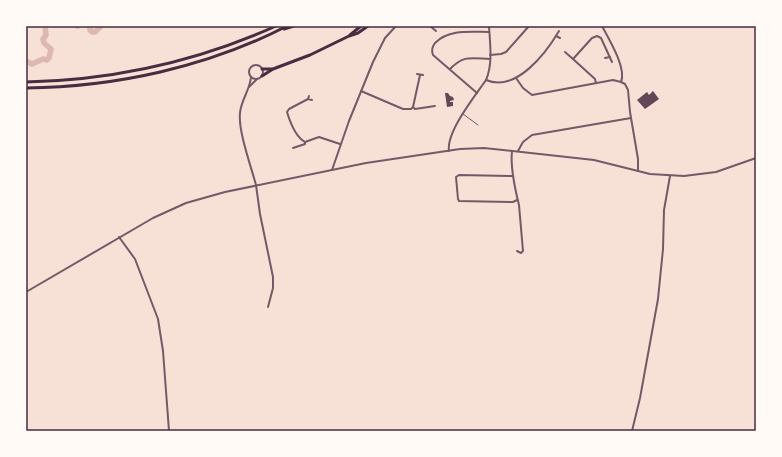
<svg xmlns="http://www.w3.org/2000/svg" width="782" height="457" font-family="'Work Sans',sans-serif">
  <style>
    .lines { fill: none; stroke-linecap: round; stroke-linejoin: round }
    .river { stroke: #dcb8b0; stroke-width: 5.5 }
    .building { fill: #644757 }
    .service { stroke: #755966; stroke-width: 1 }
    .minor { stroke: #755966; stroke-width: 2 }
    .tertiary { stroke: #755966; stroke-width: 2 }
    .trunk { stroke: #4a2c40; stroke-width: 3 }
    .neatline { fill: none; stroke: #4a2c40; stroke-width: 1.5 }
  </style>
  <rect width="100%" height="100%" fill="#f7e1d7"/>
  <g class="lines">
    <g class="river">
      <path d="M77 26H78"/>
      <path d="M90 26V30L92 32H95L101 26"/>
      <path d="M26 61 32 64 43 59 47 60 49 58 51 49 44 43 43 39 46 35 45 26"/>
    </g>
  </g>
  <g class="building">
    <path d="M653 91 659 99 645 109 637 100 647 92 649 95Z"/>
    <path d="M445 93H448L450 96 453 97 454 100 450 101V102H453V106L447 107Z"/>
  </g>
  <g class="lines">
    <path class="service" d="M463 114 478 125"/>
    <g class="minor">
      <path d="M430 26 436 31"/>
      <path d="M602 26C609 39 627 69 621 82L625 84 628 90 630 112 638 159V171"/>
      <path d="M556 36 560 38"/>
      <path d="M565 52 573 59"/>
      <path d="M490 55 501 54 506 52 529 26"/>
      <path d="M605 58 610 57"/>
      <path d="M450 69C464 55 470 58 490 59"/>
      <path d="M417 74 423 75"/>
      <path d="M516 78 523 88 532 95 613 80 621 82"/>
      <path d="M486 80C516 93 546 53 559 31"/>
      <path d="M596 83 595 79 573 59 592 38 597 36 601 38 612 62"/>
      <path d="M361 91 403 109H411L413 107 415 109 435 106"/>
      <path d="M477 93 433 55C431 50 432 47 435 43 449 29 470 32 489 32"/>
      <path d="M309 96 308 99 312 100"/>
      <path d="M413 107 420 75"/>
      <path d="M305 142C296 137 290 122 287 112L289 109 308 99"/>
      <path d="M293 148 305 144V142L319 137 340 144"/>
      <path d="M449 151C446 132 475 96 486 80 493 64 490 44 489 26"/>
      <path d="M512 151C510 168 515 189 519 205L523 251 521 253 517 251"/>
      <path d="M518 151 523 142 532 135 631 118"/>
      <path d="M332 170 349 121 373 62 385 38 396 26"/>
      <path d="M513 176 459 175 456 177 458 199 459 201 513 202 517 200"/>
      <path d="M256 185 260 214 273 277V288L268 307"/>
      <path d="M119 237 135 259 158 319 163 351 169 431"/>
      <path d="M632 431 640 398 658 299 663 249 664 210 670 176"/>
    </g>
    <g class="tertiary">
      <circle cx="256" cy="72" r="7"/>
      <path d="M251 77C250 90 241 100 240 113 238 131 251 166 256 185"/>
      <path d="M249 87 257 79"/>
      <path d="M26 292 153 218 186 203 225 192 366 163 460 149 484 148 594 160 650 174 684 176 716 172 756 158"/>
    </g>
    <g class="trunk">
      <path d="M284 29 294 26"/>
      <path d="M350 35 361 26"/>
      <path d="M262 69H272"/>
      <path d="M262 76 273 69 310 55 349 36 358 33 368 26"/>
      <path d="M26 82C113 80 196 62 276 26"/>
      <path d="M26 88C115 87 208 67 287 26"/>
    </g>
  </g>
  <rect width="782" height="457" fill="none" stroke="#fffaf5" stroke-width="54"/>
  <rect x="27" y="27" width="728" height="403" class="neatline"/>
</svg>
